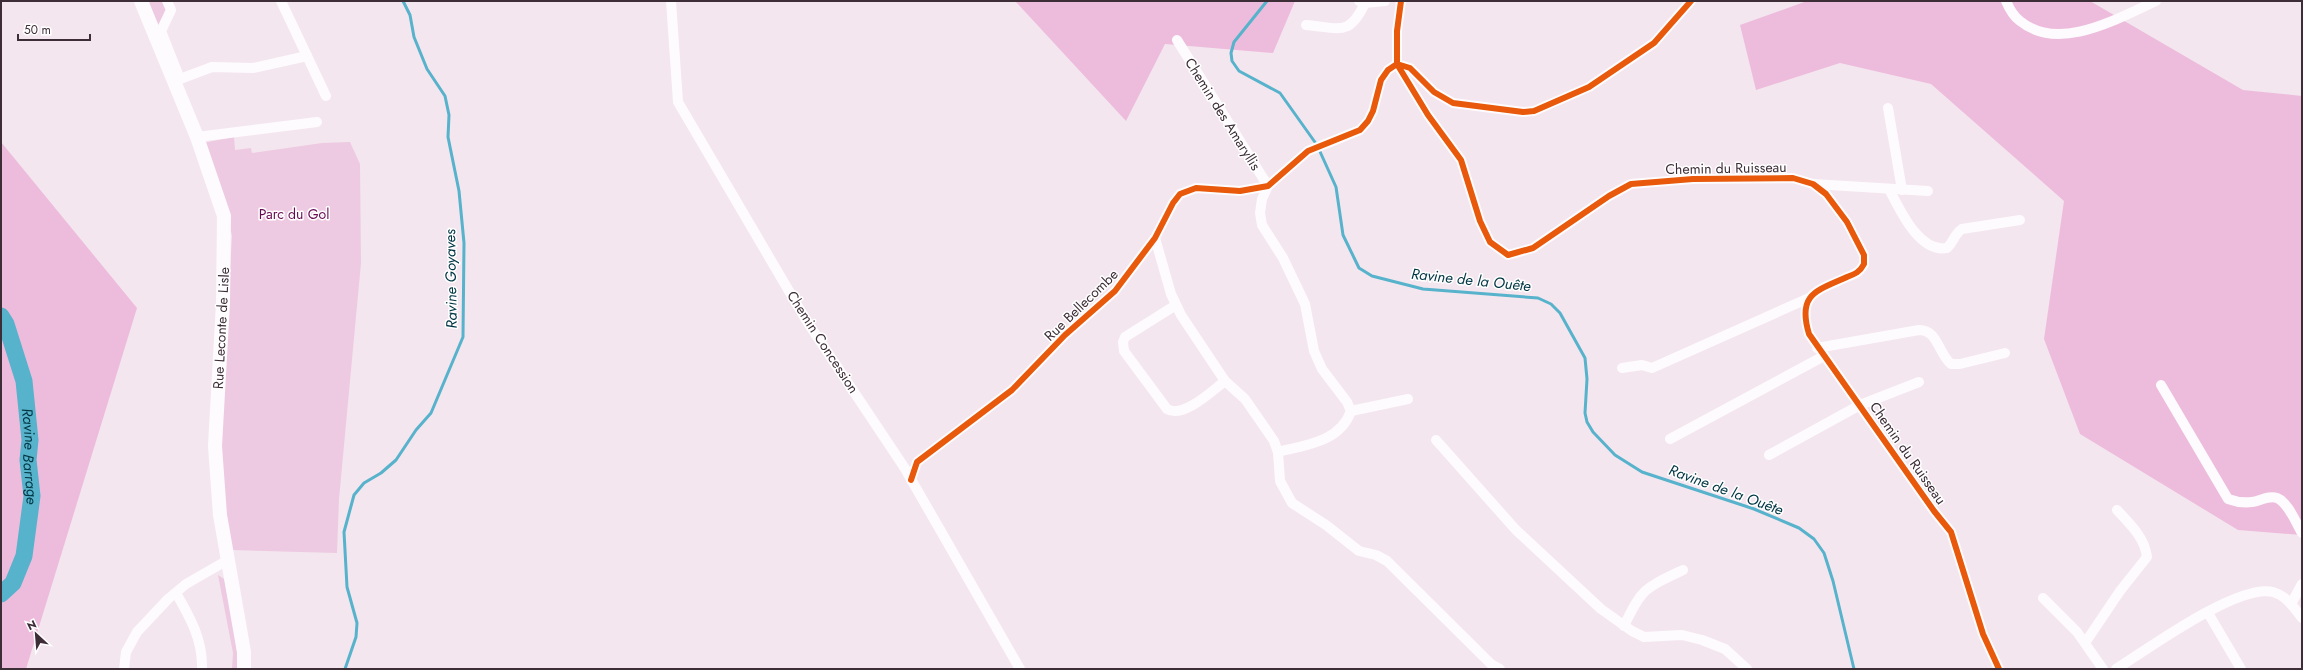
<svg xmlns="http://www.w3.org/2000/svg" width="2303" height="670" font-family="Jost,sans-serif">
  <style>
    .green { fill: #edcae1 }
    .forest { fill: #edbcdc }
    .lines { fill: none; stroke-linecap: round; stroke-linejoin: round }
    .stream { stroke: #57b2cb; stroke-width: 3 }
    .river { stroke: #57b2cb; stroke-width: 17 }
    .minor { stroke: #fdfbfd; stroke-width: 10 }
    .secondary { stroke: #fdfbfd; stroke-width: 14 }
    .cycleway-casing { stroke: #fff; stroke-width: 8 }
    .cycleway { stroke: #e8590c; stroke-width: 6 }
    .labels { text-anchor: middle; stroke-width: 3; stroke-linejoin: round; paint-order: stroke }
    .street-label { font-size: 14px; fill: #3d2d37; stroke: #fff }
    .park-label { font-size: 14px; fill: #680a51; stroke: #fff }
    .water-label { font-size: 15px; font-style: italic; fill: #003644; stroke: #fff }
  </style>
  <rect width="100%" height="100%" fill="#f4e6ef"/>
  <g class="green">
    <path d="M151 1H164L168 10 157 35 146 7Z"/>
    <path d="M234 137 235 150 251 148 252 153 322 143 350 142 360 164 361 263 339 499 337 553 232 550 223 492 221 422 232 236 224 200 203 143Z"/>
    <path d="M218 575 224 579 236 637 238 669H232L233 653Z"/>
  </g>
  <g class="forest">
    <path d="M1015 1H1295L1273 53 1165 44 1126 121Z"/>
    <path d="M1807 1H2090L2243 90 2302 96V535L2238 530 2080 434 2044 339 2064 201 1931 84 1840 63 1756 90 1740 25Z"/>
    <path d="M1 142 137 308 26 669H1Z"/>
  </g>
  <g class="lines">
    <g class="stream">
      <path d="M1267 1 1234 42 1231 53 1232 61 1239 71 1280 93 1317 145 1336 187 1343 235 1359 268 1372 276 1423 289 1538 298 1551 304 1560 313 1585 358 1587 379 1585 413 1587 422 1593 432 1615 455 1642 472 1754 509 1799 528 1814 539 1824 553 1833 581 1854 669"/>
      <path d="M345 669 356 637 357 623 347 587 344 532 354 495 364 483 381 473 396 460 416 430 431 413 463 337 464 243 459 191 448 137 449 115 445 96 427 69 414 37 410 15 403 1"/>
    </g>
    <path class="river" id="s1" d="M1 316 6 324 24 381 30 440 28 460 32 496 24 556 13 583 1 594"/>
    <g class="minor">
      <path d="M167 1 171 10 161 31 180 79 212 67 253 68 307 56"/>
      <path d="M281 1 326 96"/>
      <path d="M671 1 678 102 806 320 904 467 1020 669"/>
      <path d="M1359 1 1365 3 1385 1"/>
      <path d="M1401 1 1397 31V64L1428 115 1461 160 1480 221 1490 242 1508 255 1533 248 1609 196 1631 184 1693 179 1793 178 1813 184 1826 194 1847 222 1864 255V264C1860 272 1855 274 1847 277 1816 291 1797 294 1809 334L1934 511 1951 532 1983 634 1999 669"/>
      <path d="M2006 1C2009 8 2013 16 2020 21 2059 53 2118 18 2156 1"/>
      <path d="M1306 25C1340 28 1349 37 1365 3"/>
      <path d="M1177 40 1268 186 1262 199 1260 213 1262 225 1283 258 1305 304 1314 351 1322 369 1347 402 1351 411C1340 442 1306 445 1278 452"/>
      <path d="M1888 108 1902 190"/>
      <path d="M197 137 317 122"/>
      <path d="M1813 184 1928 191"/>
      <path d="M1889 189C1900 210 1919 253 1947 248 1954 242 1954 234 1962 229L2020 220"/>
      <path d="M1155 238 1171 294 1181 315 1225 381 1245 399 1274 441 1278 452 1280 481 1292 503 1326 525 1359 551 1376 555 1387 561 1491 664 1500 669"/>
      <path d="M1176 305 1125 337 1123 342 1124 351 1167 409C1183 419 1212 391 1225 381"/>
      <path d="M1817 348 1919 330C1938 330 1938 353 1951 364H1960L2005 353"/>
      <path d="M1622 368 1642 365 1652 368 1809 298"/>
      <path d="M2161 385 2228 499C2236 502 2244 503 2252 502 2260 501 2269 495 2277 498 2288 502 2296 523 2302 533"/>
      <path d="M1351 411 1408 399"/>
      <path d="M1670 439 1824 356"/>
      <path d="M1436 440 1516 530 1601 609 1632 631 1644 637 1682 635 1702 640 1725 649 1747 669"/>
      <path d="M1769 455 1860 405 1919 382"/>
      <path d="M911 480 917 462 1012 390 1065 335 1115 291 1155 238 1173 203 1180 194 1196 188 1240 191 1268 186 1308 151 1360 130 1368 121 1373 111 1381 80 1388 70 1397 64 1410 68 1434 92 1453 103 1523 112 1534 111 1589 87 1654 43 1691 1"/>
      <path d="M176 593C190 617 203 640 202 669"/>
      <path d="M2043 598 2077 632 2103 669"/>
      <path d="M2291 604 2302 584"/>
      <path d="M2208 613 2241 669"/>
      <path d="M1624 626C1642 588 1645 588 1683 570"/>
      <path d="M2085 643 2120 591 2147 557C2145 538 2130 524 2117 510"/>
      <path d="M124 669 126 652 137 632 168 599 186 584 226 561"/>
      <path d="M2116 669C2148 649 2238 583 2273 592 2287 596 2294 608 2302 618"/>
    </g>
    <path class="secondary" d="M141 1 197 137 224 216 223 303 215 446 220 515 244 652V669"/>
    <g class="cycleway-casing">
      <g id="cycleway">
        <path d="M1401 1 1397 31V64L1428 115 1461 160 1480 221 1490 242 1508 255 1533 248 1609 196 1631 184 1693 179 1793 178 1813 184 1826 194 1847 222 1864 255V264C1860 272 1855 274 1847 277 1816 291 1797 294 1809 334L1934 511 1951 532 1983 634 1999 669"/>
        <path d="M911 480 917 462 1012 390 1065 335 1115 291 1155 238 1173 203 1180 194 1196 188 1240 191 1268 186 1308 151 1360 130 1368 121 1373 111 1381 80 1388 70 1397 64 1410 68 1434 92 1453 103 1523 112 1534 111 1589 87 1654 43 1691 1"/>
      </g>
    </g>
    <use href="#cycleway" class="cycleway"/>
  </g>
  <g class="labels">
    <g class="street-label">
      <text transform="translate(1223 114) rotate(58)" y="5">Chemin des Amaryllis</text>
      <text transform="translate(1726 168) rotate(-1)" y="5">Chemin du Ruisseau</text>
      <text transform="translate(1081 305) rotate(-44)" y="5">Rue Bellecombe</text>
      <text transform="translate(221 328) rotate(-87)" y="5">Rue Leconte de Lisle</text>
      <text transform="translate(823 342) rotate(57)" y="5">Chemin Concession</text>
      <text transform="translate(1908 453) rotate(55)" y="5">Chemin du Ruisseau</text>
    </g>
    <g class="park-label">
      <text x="294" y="219">Parc du Gol</text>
    </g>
    <g class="water-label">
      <text transform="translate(451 279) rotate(-91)" y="5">Ravine Goyaves</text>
      <text transform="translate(1471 280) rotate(6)" y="5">Ravine de la Ouête</text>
      <text dy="5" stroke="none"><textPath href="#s1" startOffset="145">Ravine Barrage</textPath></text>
      <text transform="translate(1726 490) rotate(20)" y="5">Ravine de la Ouête</text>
    </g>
  </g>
  <rect width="2303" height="670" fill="none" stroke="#3d2d37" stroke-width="4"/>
  <g transform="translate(36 634) rotate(334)" stroke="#ffffff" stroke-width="3" paint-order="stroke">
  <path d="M0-3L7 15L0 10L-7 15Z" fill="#3d2d37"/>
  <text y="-6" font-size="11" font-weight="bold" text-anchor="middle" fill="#3d2d37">N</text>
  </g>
  <path d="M18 34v6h72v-6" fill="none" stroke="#3d2d37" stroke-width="2"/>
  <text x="24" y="34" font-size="12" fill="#3d2d37" stroke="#ffffff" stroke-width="3" paint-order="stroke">50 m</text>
</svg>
